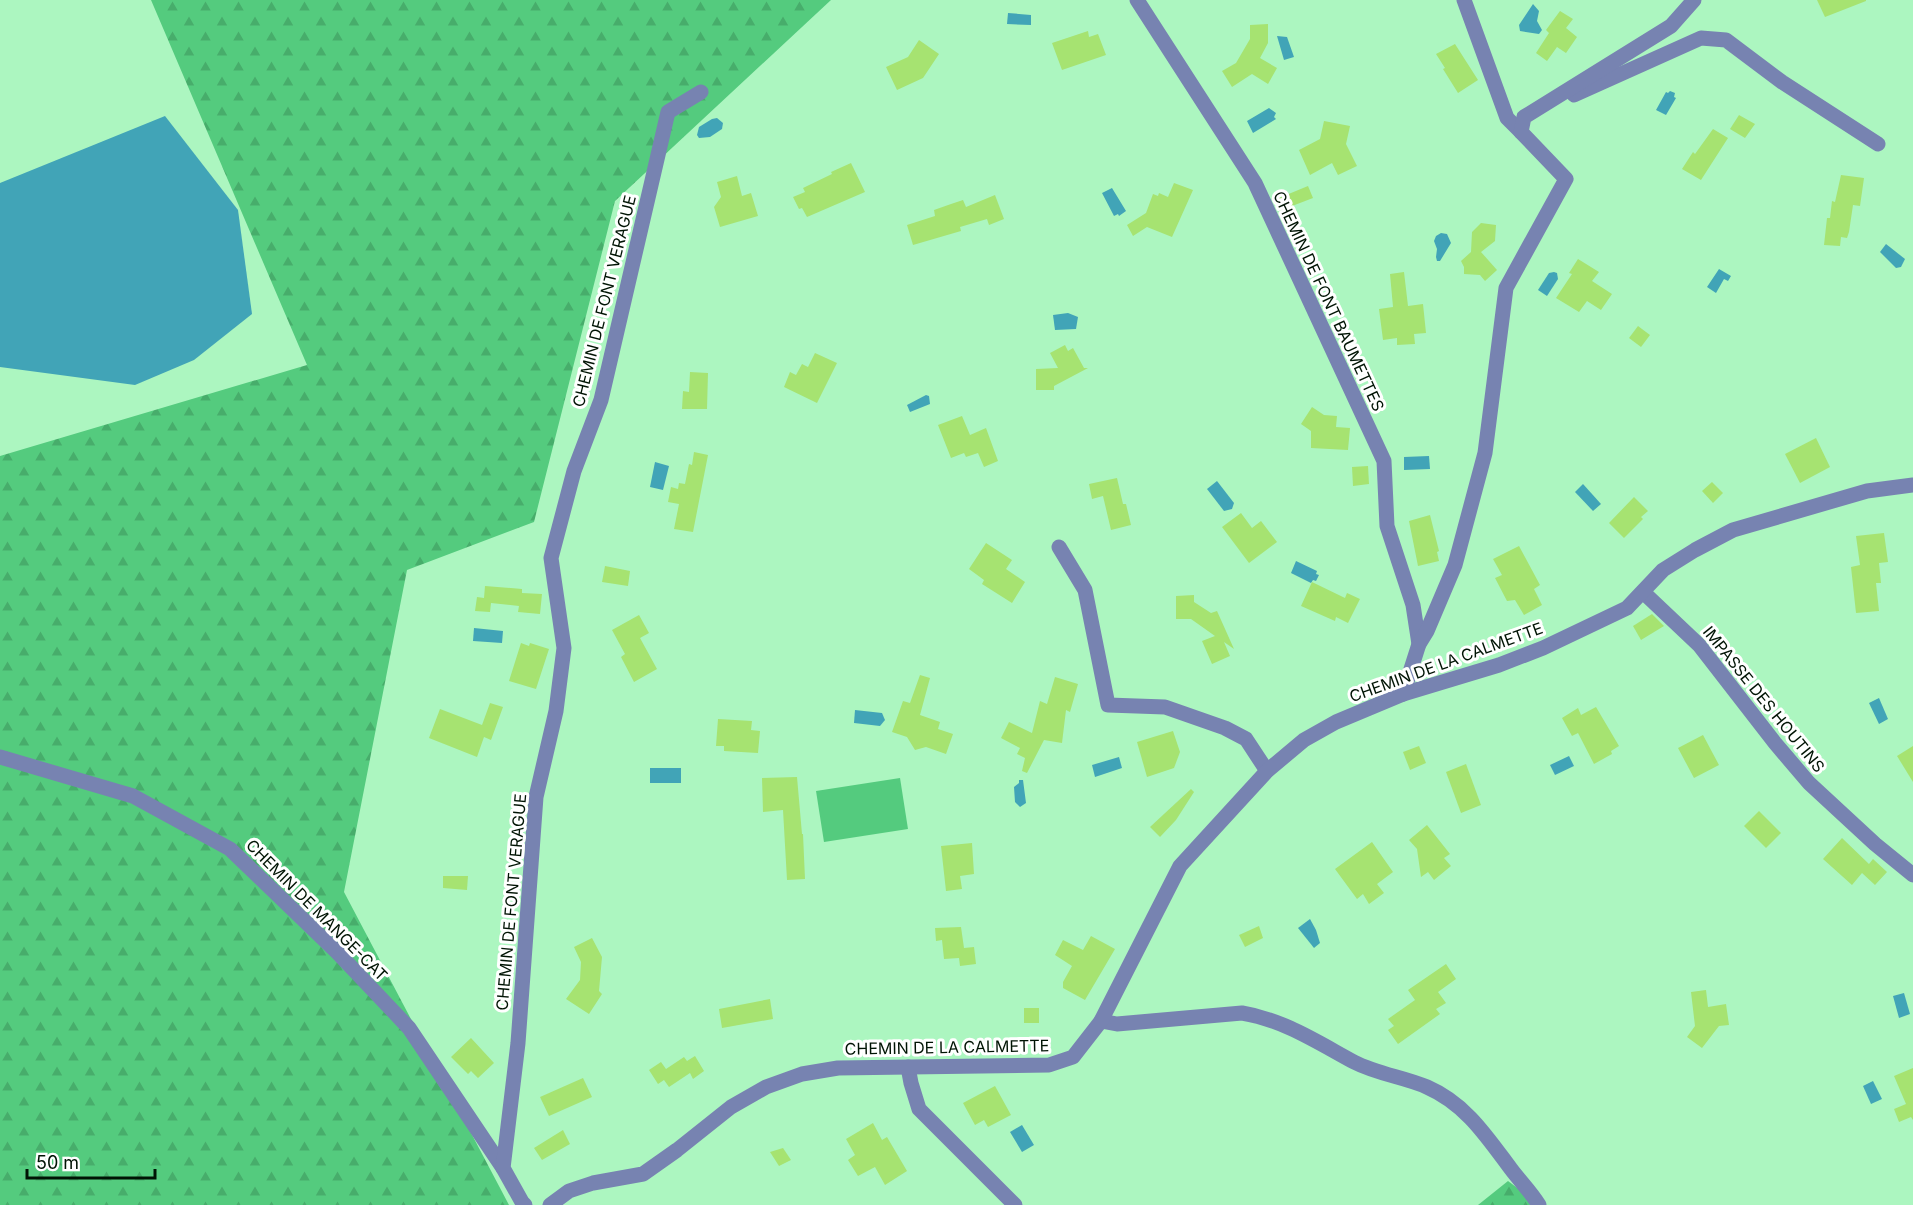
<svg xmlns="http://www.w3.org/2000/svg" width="1913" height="1205" font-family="Inter,sans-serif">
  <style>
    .forest { fill: url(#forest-firs) }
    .pitch { fill: #54cb7e }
    .water { fill: #41a4b7 }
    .building { fill: #a6e371 }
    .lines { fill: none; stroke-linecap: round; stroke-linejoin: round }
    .minor { stroke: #7783b1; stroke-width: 15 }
    .labels { text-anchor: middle; stroke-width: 6; stroke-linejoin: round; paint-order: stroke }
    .street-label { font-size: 16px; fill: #001404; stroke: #fff }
  </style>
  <defs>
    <pattern id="forest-firs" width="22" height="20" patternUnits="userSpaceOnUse" patternTransform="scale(1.5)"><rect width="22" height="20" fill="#54cb7e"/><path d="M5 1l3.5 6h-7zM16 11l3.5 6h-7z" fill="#47ad6b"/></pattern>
  </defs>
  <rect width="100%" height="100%" fill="#acf6c0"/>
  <g class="forest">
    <path d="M151 0H831L615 201 534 522 407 570 344 892 509 1205H0V456L307 365Z"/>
    <path d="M1508 1181 1540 1205H1478Z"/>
  </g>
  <path class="pitch" d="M900 778 908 829 824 842 816 791Z"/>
  <g class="water">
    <path d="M1533 4 1539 11 1537 21 1542 30 1539 34 1520 31 1519 25Z"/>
    <path d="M1008 13 1031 15V25L1007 24Z"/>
    <path d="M1277 36 1287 37 1294 57 1284 60Z"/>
    <path d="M1670 91 1675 93 1674 97 1676 98 1666 115 1656 110 1666 92 1668 93Z"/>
    <path d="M1269 108 1276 113 1274 117 1276 119 1253 133 1247 121Z"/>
    <path d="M165 116 238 210 252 314 194 360 135 385 0 367V183Z"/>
    <path d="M717 118 723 123 722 129 710 137 699 138 697 135 699 127 712 119Z"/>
    <path d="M1112 188 1126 211 1119 216 1118 214 1114 216 1102 193Z"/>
    <path d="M1441 233 1447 234 1451 243 1440 261H1437L1436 257 1437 249 1434 241 1436 236Z"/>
    <path d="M1886 244 1905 259 1901 267 1896 268 1880 252Z"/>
    <path d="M1719 269 1731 276 1728 281 1724 279 1716 293 1707 287Z"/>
    <path d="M1554 272 1557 273 1558 279 1547 296 1538 290 1549 273Z"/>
    <path d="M1068 313 1078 317 1076 329 1055 330 1053 315Z"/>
    <path d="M926 395 929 396 930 404 910 412 907 405Z"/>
    <path d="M1429 456 1430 469 1404 470V457Z"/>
    <path d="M655 462 669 466 663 490 650 487Z"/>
    <path d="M1217 481 1234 503 1232 509 1224 511 1207 489Z"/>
    <path d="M1583 484 1601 504 1593 511 1575 492Z"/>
    <path d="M1296 561 1317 571 1316 574 1319 575 1316 581 1313 580 1311 583 1291 573Z"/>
    <path d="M474 628 503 631 502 643 473 641Z"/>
    <path d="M1879 698 1888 719 1879 724 1869 703Z"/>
    <path d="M855 710 882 713 885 720 880 726 854 723Z"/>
    <path d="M1569 756 1574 766 1555 775 1550 765Z"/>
    <path d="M1119 757 1122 768 1095 777 1092 765Z"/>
    <rect x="650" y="768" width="31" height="15"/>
    <path d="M1019 780H1023L1026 803 1020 807 1015 802 1014 787 1019 783Z"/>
    <path d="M1310 919 1316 930 1320 943 1314 948 1298 928Z"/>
    <path d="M1904 993 1910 1014 1899 1018 1893 996Z"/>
    <path d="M1873 1081 1882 1099 1871 1104 1863 1086Z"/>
    <path d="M1022 1125 1034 1145 1022 1152 1010 1132Z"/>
  </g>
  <g class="building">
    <path d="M1817 0H1866V1L1825 17Z"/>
    <path d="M1560 11 1573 19 1566 28 1577 37 1566 53 1557 47 1547 61 1536 53 1549 33 1546 30Z"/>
    <path d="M1268 24V43L1260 58 1277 68 1268 84 1252 74 1232 87 1222 71 1236 63 1250 39V25Z"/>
    <path d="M1088 31 1089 37 1098 34 1106 55 1062 70 1052 43Z"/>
    <path d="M919 40 939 54 923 78 897 90 886 67 908 57Z"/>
    <path d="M1455 44 1478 80 1458 93 1443 69 1445 68 1436 54Z"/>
    <path d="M1739 115 1755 124 1745 138 1730 129Z"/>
    <path d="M1324 121 1350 126 1346 144 1357 166 1338 175 1332 163 1310 175 1299 150 1320 139Z"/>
    <path d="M1713 129 1728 138 1701 180 1682 169 1693 152 1695 154Z"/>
    <path d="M851 163 865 192 807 217 802 208 799 209 793 197 805 192 803 188 832 174 831 172Z"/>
    <path d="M1841 175 1864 178 1860 206 1853 205 1849 232 1847 238 1841 237 1840 246 1824 245 1827 218H1830L1832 201 1835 202Z"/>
    <path d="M737 176 742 196 751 193 758 216 720 227 714 207 721 197 717 182Z"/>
    <path d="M1174 183 1193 190 1172 237 1147 227 1133 236 1127 225 1146 213 1153 194 1158 196 1159 193 1168 197Z"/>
    <path d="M1308 186 1313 198 1279 211 1274 200Z"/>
    <path d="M995 195 1004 219 989 225 987 219 960 227 961 231 913 245 907 225 935 216 934 210 951 204 963 200 966 207Z"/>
    <path d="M1481 223 1496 225 1495 241 1481 252 1497 270 1485 281 1480 275 1464 274V267L1461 261 1471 252 1472 232Z"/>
    <path d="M1578 259 1599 272 1592 281 1612 294 1601 310 1587 301 1579 312 1556 298 1572 274 1569 273Z"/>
    <path d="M1404 272 1408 306 1423 304 1426 333 1414 334 1415 344 1397 345V338L1383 340 1379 309 1393 307 1390 274Z"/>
    <path d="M1638 326 1650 335 1641 347 1629 338Z"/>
    <path d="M1065 345 1068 351 1073 348 1084 368H1088L1054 386V390H1036V369L1058 368 1050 353Z"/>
    <path d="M815 353 837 363 817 403 784 387 790 372 796 375 802 364 808 367Z"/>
    <path d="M690 372 708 373 707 409H682L683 391 689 392Z"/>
    <path d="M1312 407 1324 415 1337 416 1336 427 1350 428 1348 450 1311 448V431L1301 424Z"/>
    <path d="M962 416 970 435 986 428 998 461 984 467 978 453 966 457 964 453 951 458 938 425Z"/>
    <path d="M1816 438 1830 467 1800 483 1785 454Z"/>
    <path d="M694 452 708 455 693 532 674 529 679 504 668 502 671 487 678 489 679 483 685 484 689 464 692 465Z"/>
    <path d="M1368 466 1369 484 1353 486 1352 467Z"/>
    <path d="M1117 478 1123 504H1126L1131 525 1111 530 1103 496 1092 499 1089 484Z"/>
    <path d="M1712 482 1723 493 1713 503 1702 491Z"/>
    <path d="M1634 497 1648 511 1641 517 1643 519 1624 538 1609 523Z"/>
    <path d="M1241 513 1252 528 1261 521 1277 542 1249 563 1222 527Z"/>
    <path d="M1430 515 1439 551 1437 552 1439 561 1418 566 1409 521Z"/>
    <path d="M1884 533 1888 562 1879 563 1881 583H1876L1879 611 1856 613 1851 567 1860 565 1856 536Z"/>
    <path d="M986 543 1012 560 1006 569 1025 582 1012 603 982 584 984 580 969 569Z"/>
    <path d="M1519 546 1540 585 1534 589 1542 605 1524 615 1515 600 1507 601 1495 578 1502 575 1493 559Z"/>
    <path d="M605 566 630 571 628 586 602 582Z"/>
    <path d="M1312 582 1345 598 1347 593 1360 599 1348 623 1336 617 1335 621 1301 606Z"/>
    <path d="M485 586 522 589V593L542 594 540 614 518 612 519 606 491 603 490 612 475 611 477 597 484 598Z"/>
    <path d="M1194 595V602L1211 613 1217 611 1234 649 1224 642 1230 656 1212 664 1202 641 1215 636 1191 619H1176V596Z"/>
    <path d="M1652 614 1664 626 1641 640 1633 626Z"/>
    <path d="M639 615 649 633 640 638 657 669 634 682 621 657 625 654 612 630Z"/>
    <path d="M521 643 529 646 530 643 549 649 536 689 509 681Z"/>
    <path d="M920 675 930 678 920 715 940 722 938 729 953 734 946 754 926 747 915 750 907 737 892 732 903 701 910 703Z"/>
    <path d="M1055 677 1078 684 1070 712 1066 710 1062 743 1044 740 1027 773 1022 771 1025 758 1017 754 1020 748 1001 738 1009 722 1032 733 1040 701 1047 704Z"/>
    <path d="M490 703 503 707 491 740 484 737 477 757 429 738 440 709 482 725Z"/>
    <path d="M1596 707 1619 746 1611 751 1612 754 1594 764 1578 733 1572 736 1562 718 1578 708 1581 715Z"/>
    <path d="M718 719 752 721 751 730 760 731 758 753 724 751V746H716Z"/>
    <path d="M1173 731 1180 752 1174 768 1147 777 1137 742Z"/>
    <path d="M1703 735 1719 765 1694 778 1678 748Z"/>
    <path d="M1419 746 1426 763 1410 770 1403 752Z"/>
    <path d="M1913 746V782L1897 756Z"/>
    <path d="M1466 764 1481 805 1461 813 1446 772Z"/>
    <path d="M797 777 802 834H803L805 879 787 880 783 810 763 812 762 778Z"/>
    <path d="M1191 789 1194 792 1176 820 1160 837 1150 827Z"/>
    <path d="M1759 811 1781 833 1766 848 1744 826Z"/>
    <path d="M1427 825 1450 854 1444 858 1451 866 1434 880 1428 872 1421 877 1417 849 1409 840Z"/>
    <path d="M1842 838 1869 864 1873 859 1887 872 1875 885 1862 873 1852 885 1823 859Z"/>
    <path d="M1372 842 1393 872 1377 884 1384 893 1369 904 1363 894 1357 899 1335 869Z"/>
    <path d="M972 843 974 874 960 876 962 889 946 891 941 846Z"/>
    <path d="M443 876H468L467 890 443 888Z"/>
    <path d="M1259 926 1263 938 1245 947 1239 935Z"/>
    <path d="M961 927 964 948 974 947 976 964 960 966 959 958 944 959 942 940 936 941 935 928Z"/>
    <path d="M1091 936 1115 949 1085 1000 1063 988V982L1072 966 1055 955 1063 940 1083 950Z"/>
    <path d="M592 938 602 957 599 991 602 994 589 1014 566 999 580 980 581 962 574 947Z"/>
    <path d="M1446 964 1456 979 1438 992 1446 1003 1436 1009 1440 1014 1398 1044 1388 1030 1394 1026 1388 1019 1415 1000 1408 990Z"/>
    <path d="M1706 990 1708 1007 1726 1004 1729 1025 1719 1026 1702 1048 1687 1037 1695 1026 1691 992Z"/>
    <path d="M770 999 773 1019 722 1028 719 1009Z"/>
    <rect x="1024" y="1008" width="15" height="15"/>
    <path d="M471 1038 494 1063 478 1078 471 1071 468 1074 451 1057Z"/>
    <path d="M695 1056 704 1071 693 1079 690 1073 669 1087 664 1080 658 1084 649 1070 661 1062 666 1069 684 1057 687 1061Z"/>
    <path d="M1913 1068V1120L1911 1117 1899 1122 1894 1109 1906 1104 1894 1076Z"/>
    <path d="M583 1078 592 1097 549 1116 540 1097Z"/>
    <path d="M995 1086 1011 1115 988 1127 984 1120 975 1125 963 1103Z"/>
    <path d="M873 1123 882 1140 887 1137 907 1171 885 1185 875 1167 858 1176 848 1160 855 1155 846 1139Z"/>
    <path d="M563 1130 570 1144 542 1160 534 1148Z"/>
    <path d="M783 1148 791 1160 779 1166 770 1152Z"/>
  </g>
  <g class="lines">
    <g class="minor">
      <path d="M1137 0 1255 183 1384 461 1387 526 1413 605 1419 644"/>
      <path d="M1464 0 1507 118 1521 132"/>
      <path d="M1574 95 1701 38 1726 40 1782 82 1878 144"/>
      <path d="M1059 547 1085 590 1108 705 1165 707 1225 728 1246 739 1267 771"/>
      <path d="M1643 592 1699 645 1775 743 1809 783 1875 844 1913 875"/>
      <path d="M1403 694 1419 644 1427 631 1455 565 1485 453 1506 288 1566 179 1521 132 1524 117 1671 26 1694 0"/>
      <path d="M0 757 133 796 230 849 337 952 409 1028 503 1168"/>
      <path d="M1101 1021 1117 1024 1242 1013C1284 1020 1317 1042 1354 1062 1377 1074 1404 1077 1427 1087 1466 1104 1487 1137 1511 1169 1520 1181 1531 1192 1539 1205"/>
      <path d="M908 1067 911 1083 919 1109 1015 1205"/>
      <path d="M525 1205 522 1202 503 1168 518 1043 536 797 556 711 564 648 551 558 574 471 601 400 668 112 701 92"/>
      <path d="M550 1205 569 1191 593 1183 643 1174 677 1150 731 1107 766 1087 802 1074 838 1068 1049 1065 1073 1057 1101 1021 1180 866 1267 771 1304 740 1336 722 1403 694 1499 665 1543 648 1627 608 1663 570 1695 550 1733 530 1867 491 1913 485"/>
    </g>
  </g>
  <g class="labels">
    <g class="street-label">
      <text transform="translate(604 301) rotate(-76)" y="6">CHEMIN DE FONT VERAGUE</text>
      <text transform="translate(1329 301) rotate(65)" y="6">CHEMIN DE FONT BAUMETTES</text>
      <text transform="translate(1446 662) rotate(-20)" y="6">CHEMIN DE LA CALMETTE</text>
      <text transform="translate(1764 699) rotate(51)" y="6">IMPASSE DES HOUTINS</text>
      <text transform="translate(511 902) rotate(-85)" y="6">CHEMIN DE FONT VERAGUE</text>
      <text transform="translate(317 910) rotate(45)" y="6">CHEMIN DE MANGE-CAT</text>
      <text transform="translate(947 1047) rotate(-1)" y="6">CHEMIN DE LA CALMETTE</text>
    </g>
  </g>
  <path d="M27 1169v9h128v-9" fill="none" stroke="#001404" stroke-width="3"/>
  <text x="36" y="1169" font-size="18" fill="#001404" stroke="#ffffff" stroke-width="4.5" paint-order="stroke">50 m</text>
</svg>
